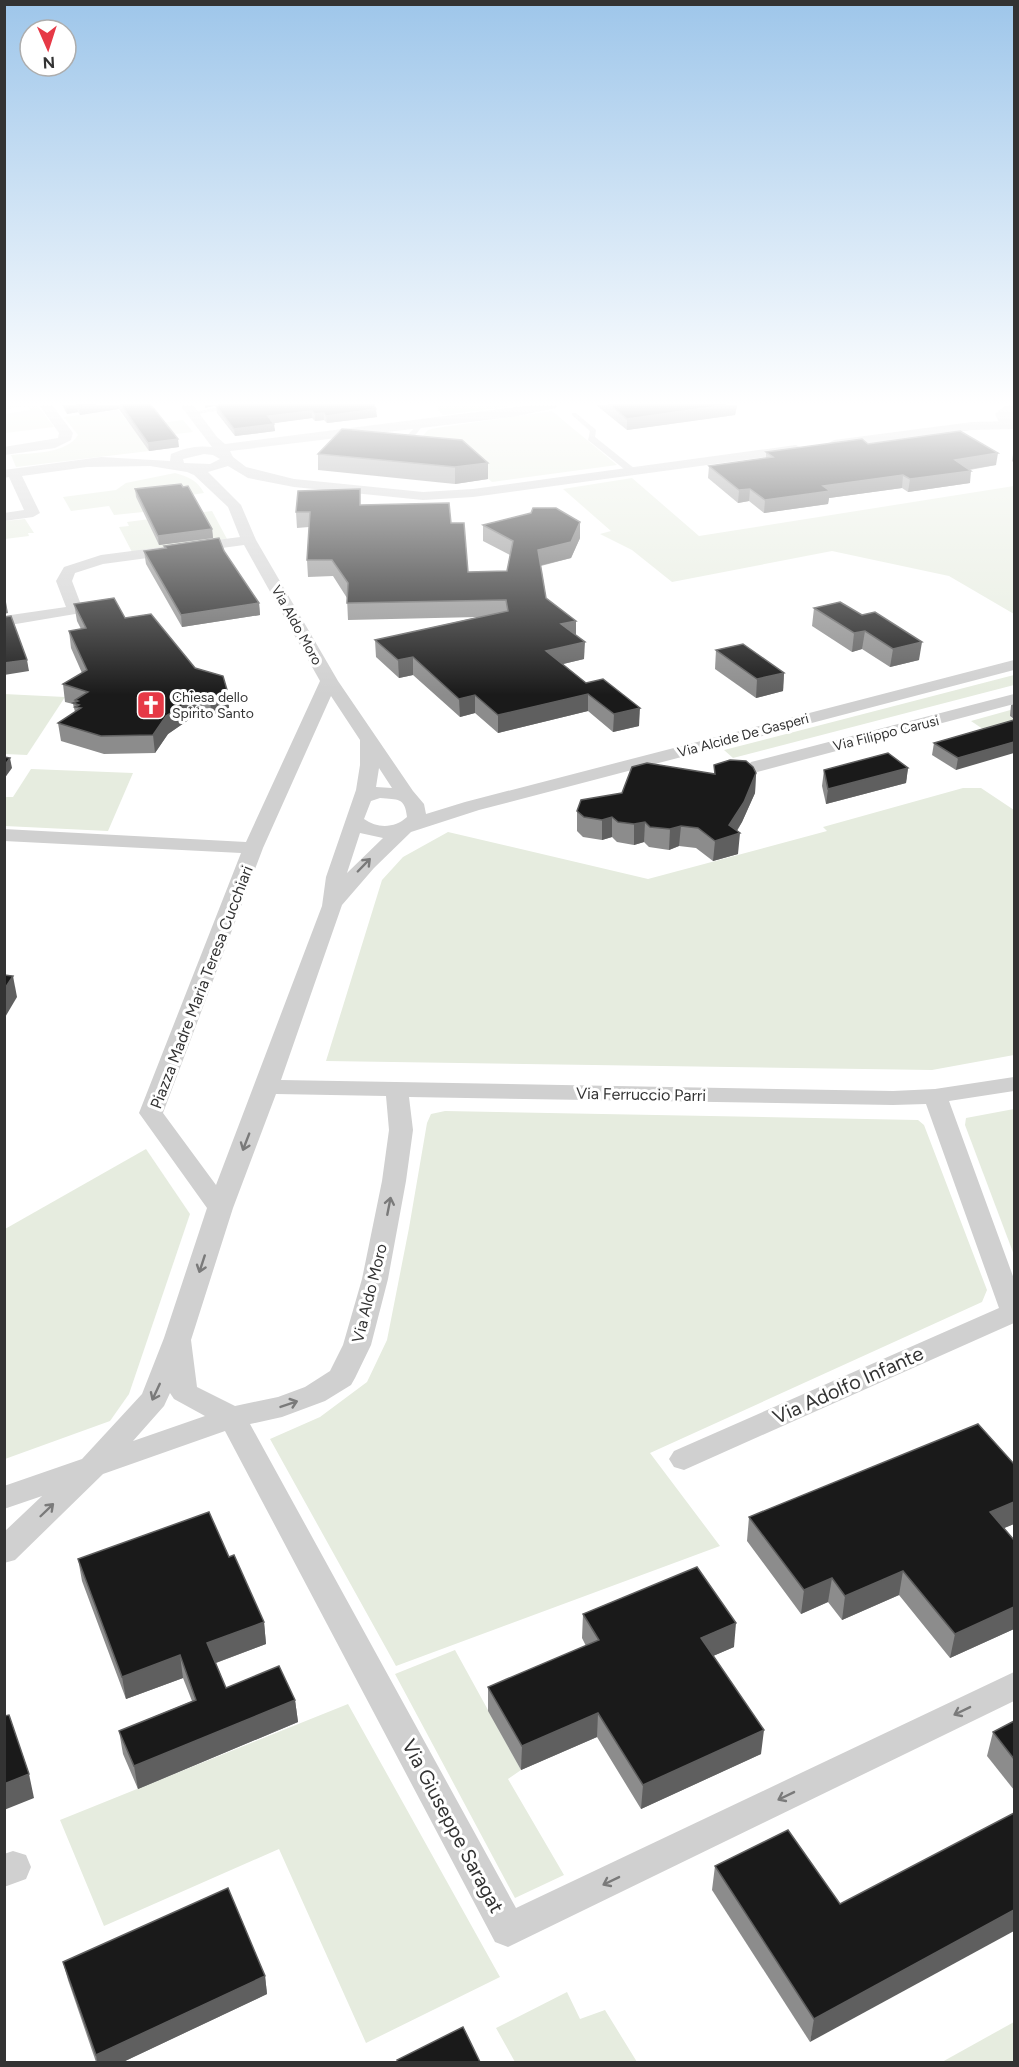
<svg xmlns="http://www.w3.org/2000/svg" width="1019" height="2067" font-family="Figtree,sans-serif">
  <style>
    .green { fill: #e6ecdf }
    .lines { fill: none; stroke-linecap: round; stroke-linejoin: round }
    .service { fill: #d0d0d0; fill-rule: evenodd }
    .minor { fill: #d0d0d0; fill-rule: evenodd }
    .tertiary { fill: #d0d0d0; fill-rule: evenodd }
    .wall { fill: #8c8c8c }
    .shaded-wall { fill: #5f5f5f }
    .building { fill: #1a1a1a; stroke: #5f5f5f; stroke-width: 1.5 }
    .oneway { stroke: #7a7a7a }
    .labels { text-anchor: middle; stroke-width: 6; stroke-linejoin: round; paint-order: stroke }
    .far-street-label { font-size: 14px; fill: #333; stroke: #fff }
    .far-poi-label { font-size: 14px; fill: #333; stroke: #fff; text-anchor: start }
    .street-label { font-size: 16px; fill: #333; stroke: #fff }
    .near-street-label { font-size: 20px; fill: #333; stroke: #fff }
  </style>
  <rect width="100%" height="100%" fill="#fff"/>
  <g class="green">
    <path d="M5 405H37L54 427 5 433V414L30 410 27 406 5 409Z"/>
    <path d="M434 405H505L508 407 443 415Z"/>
    <path d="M118 410 132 427 183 420 193 432 141 438 149 451 16 467 11 455C30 453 67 454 78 435L64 417Z"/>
    <path d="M552 411 617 465 492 482 462 456 420 439 428 430 436 428Z"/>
    <path d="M175 473C189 477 197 480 204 493L184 496 143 512 114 515 109 506 71 511 63 497 116 490 126 483Z"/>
    <path d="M632 478 699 536 1014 486V614L949 576 832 551 672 582 632 550 600 534 611 531 563 489Z"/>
    <path d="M212 511 227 539 132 552 119 527 129 526 127 522Z"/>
    <path d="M25 519 34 533H28L29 536 5 539V521Z"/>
    <path d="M1014 675V685L733 758 724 750Z"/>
    <path d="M4 694 65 697 27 755 5 754Z"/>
    <path d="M1014 709 1010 717 1014 719V750L971 721Z"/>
    <path d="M31 769 133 773 108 831 5 826V797H13Z"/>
    <path d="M963 788H981L1014 810V1055L932 1070 326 1061 382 880 403 857 448 832 648 879 827 831 823 827Z"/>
    <path d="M1014 1109V1255L965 1125 966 1118Z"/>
    <path d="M445 1111 918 1120 924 1125 987 1290 982 1302 650 1453 720 1546 396 1666 270 1439 320 1417 367 1382 387 1340 409 1228 427 1123 431 1114Z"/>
    <path d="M146 1149 190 1214 129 1394 110 1421 5 1459V1229Z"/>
    <path d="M455 1650 521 1770 508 1779 564 1875 515 1898 395 1674Z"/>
    <path d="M348 1704 500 1977 366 2043 279 1849 104 1926 60 1820Z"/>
    <path d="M567 1992 580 2019 605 2010 637 2062H515L496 2028Z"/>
    <path d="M1014 2022V2062H942Z"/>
  </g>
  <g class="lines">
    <g class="service">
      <path d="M231 405H249L192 415 189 413Z"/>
      <path d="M572 413H576L596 430 595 437 635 469V473H629L588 440 590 431 572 415Z"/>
      <path d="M419 423 424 424 406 447H400V443Z"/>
    </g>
    <g class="minor">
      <path d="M39 405H52L73 433 71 440 55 448 4 455V447L58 438 59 433Z"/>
      <path d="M180 405H193L217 437 225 444 532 405H557L556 408 513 417 230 451 233 457 246 467 294 479 423 492 473 489 796 445 803 449 796 453 473 497 423 500 294 487 248 478 228 466 208 472 241 505 256 540 338 681 413 791 424 804 426 814 465 802 1014 660V670L479 810 411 832 374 868 342 905 281 1080 893 1091 935 1089 1014 1077V1091L949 1101 1014 1279V1323L684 1470 674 1467 669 1459 674 1451 999 1308 926 1104 893 1105 409 1097 413 1130 406 1181 388 1279 371 1345 355 1378 351 1385 325 1401 282 1417 250 1424 516 1908 1014 1672V1701L508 1947 495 1942 225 1431 103 1474 15 1560 4 1563V1532L42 1496 4 1509V1486L82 1459 142 1394 164 1338 207 1208 139 1113 241 853 4 841V829L246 842 320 681 244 545 103 564 75 573 72 581 83 610 81 613 4 626V616L66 607 56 581 64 567 101 555 240 537 228 507 194 475 187 472 150 466 87 467 22 476 40 513 33 517 4 521V513L24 510 9 477 4 478V470L101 457 170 461 171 454C184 448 198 445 212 447ZM204 454 213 455 220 459 210 464 184 463 183 459ZM331 696 360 740V765L356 790 326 877 322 906 216 1185 163 1113 263 848ZM379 768 392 788 376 787ZM380 798C398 800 405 797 407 817 395 828 378 829 364 819L371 801ZM360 833 383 838 347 873ZM276 1094 386 1096 389 1130 382 1181 362 1279 343 1345 330 1371 305 1387 278 1397 235 1406 197 1387 191 1340 233 1208ZM170 1393 174 1399 205 1416 133 1441 164 1406Z"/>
      <path d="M1014 421V429L972 430 834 448 827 444 834 440 972 422Z"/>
      <path d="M1014 694V704L757 772 751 770 748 766 751 762Z"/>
      <path d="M13 1851 26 1855 31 1867 26 1879 4 1887V1854Z"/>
    </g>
    <path class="tertiary" d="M1006 405H1014V414L1012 415 1014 418V429L1000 424 995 414Z"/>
  </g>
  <g class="wall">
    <path d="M62 405H151L179 447 149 451 119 409 80 415 78 412 67 414Z"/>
    <path d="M374 405 377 417 327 423 324 420 315 421 312 418 273 423 275 431 235 436 217 413 216 406Z"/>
    <path d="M596 405H737L735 415 627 430Z"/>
    <path d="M868 444 996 465 970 470V483L908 492 902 488 829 498 828 504 764 513 749 501 738 503 708 478 709 466 766 458V452Z"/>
    <path d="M1014 453V463L1012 461 1013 454Z"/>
    <path d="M318 454 488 463V479L455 484 318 470Z"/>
    <path d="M135 489 212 529 213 538 159 545 136 497Z"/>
    <path d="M360 505 451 523 468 572 507 571 510 555 483 541V525L580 522V538L571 558 541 566 546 598 576 621V635L584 659 563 664 639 726 613 732 588 711 498 733 475 713 460 717 413 675 399 678 376 657 375 640 478 617 348 620 347 598 333 576 308 577 307 560 309 527 297 528 296 512Z"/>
    <path d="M164 546 224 551 259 603 260 615 182 627 146 564 144 551 165 548Z"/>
    <path d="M840 602 919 660 890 667 862 649 852 652 812 626 814 608Z"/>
    <path d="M74 604 125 618 227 690 229 708 212 718 197 714 168 734 155 753 104 754 61 741 58 723 75 712 73 704 65 702 63 684 82 673 71 648 69 631 81 629 77 621Z"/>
    <path d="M716 650 784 673 783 691 756 698 715 669Z"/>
    <path d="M1014 704V719L1010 716 1011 705Z"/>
    <path d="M1014 720 956 770 932 755 934 743Z"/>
    <path d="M714 765 756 773 755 793 742 822 737 831 738 854 713 861 696 848 679 846 669 850 649 847 644 842 634 845 617 842 612 837 602 840 583 837 577 831V811L622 793 714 774Z"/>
    <path d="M908 768 906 783 826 804 822 786 824 770Z"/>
    <path d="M1014 1464V1524L1004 1528 1014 1540V1629L950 1658 899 1595 842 1620 828 1602 801 1614 747 1541 749 1517Z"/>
    <path d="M229 1557 264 1622 266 1644 216 1663 226 1688 295 1700 298 1722 138 1789 123 1754 119 1731 192 1701 183 1678 126 1699 82 1581 78 1559Z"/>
    <path d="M583 1614 734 1647 713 1656 761 1754 641 1809 597 1737 521 1770 488 1711V1687L586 1646 582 1638Z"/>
    <path d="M1014 1721V1790L987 1756 993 1732Z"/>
    <path d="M715 1866 840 1904 810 2042 712 1890Z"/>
    <path d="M63 1962 265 1976 267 1994 123 2062H96L68 1980Z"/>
  </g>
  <g class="shaded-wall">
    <path d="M77 405 78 412 67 414 66 407Z"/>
    <path d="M96 405H119V409L80 415 79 407Z"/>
    <path d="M205 405H218L205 408Z"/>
    <path d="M726 405H737L735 415 627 430V419Z"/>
    <path d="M376 409 377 417 327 423 326 416Z"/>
    <path d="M312 411V418L268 424V416Z"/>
    <path d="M324 413V420L315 421V414Z"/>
    <path d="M274 424 275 431 235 436 234 429Z"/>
    <path d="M178 439 179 447 149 451 148 443Z"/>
    <path d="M998 453 996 465 953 472 955 460Z"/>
    <path d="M488 463V479L455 484V467Z"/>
    <path d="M971 471 970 483 908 492 910 479Z"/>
    <path d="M903 475 902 488 829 498 828 504 764 513 765 500 823 486Z"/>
    <path d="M750 489 749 501 738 503 739 490Z"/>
    <path d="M580 522V538L571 558 538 566V550Z"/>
    <path d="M212 529 213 538 159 545 158 536Z"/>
    <path d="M6 602 8 613 4 614V603Z"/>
    <path d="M259 603 260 615 182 627 181 615Z"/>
    <path d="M576 621V637L561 624Z"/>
    <path d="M865 631 862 649 852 652 854 633Z"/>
    <path d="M585 642 584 659 546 668V651Z"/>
    <path d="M922 642 919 660 890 667 893 649Z"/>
    <path d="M413 657V675L399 678 398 660Z"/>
    <path d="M27 660 29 671 4 675V663Z"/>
    <path d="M784 673 783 691 756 698 757 679Z"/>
    <path d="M227 690 229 708 212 718 210 701Z"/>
    <path d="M588 694V711L498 733V715Z"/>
    <path d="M475 695V713L460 717 459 699Z"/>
    <path d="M196 697 197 714 168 734 155 753 153 735 166 716Z"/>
    <path d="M640 708 639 726 613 732 614 714Z"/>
    <path d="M1014 742V753L956 770 958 758Z"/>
    <path d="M10 758 12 768 4 779V766Z"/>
    <path d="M908 768 906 783 826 804 828 789Z"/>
    <path d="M756 773 755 793 742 822 734 835 740 833 738 854 713 861 715 841 729 825Z"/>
    <path d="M612 817V837L602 840V820Z"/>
    <path d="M645 822 644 842 634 845V824Z"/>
    <path d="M681 826 679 846 669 850 670 829Z"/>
    <path d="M13 976 17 997 4 1019V990Z"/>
    <path d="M1014 1502V1524L985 1536 990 1512Z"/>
    <path d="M903 1571 899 1595 842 1620 845 1596Z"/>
    <path d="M832 1578 828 1602 801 1614 804 1590Z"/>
    <path d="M1014 1607V1629L950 1658 955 1634Z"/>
    <path d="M264 1622 266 1644 210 1665 207 1643Z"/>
    <path d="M736 1623 734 1647 699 1662 701 1638Z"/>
    <path d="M180 1655 183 1678 126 1699 122 1677Z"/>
    <path d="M295 1700 298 1722 138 1789 134 1766Z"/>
    <path d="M598 1713 597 1737 521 1770 522 1746Z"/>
    <path d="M764 1730 761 1754 641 1809 643 1785Z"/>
    <path d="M29 1774 34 1798 4 1810V1784Z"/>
    <path d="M1014 1910V1931L810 2042 814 2019Z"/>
    <path d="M265 1976 267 1994 123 2062H97L96 2055Z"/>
  </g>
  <g class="building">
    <path d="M77 405H96L79 407Z"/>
    <path d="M121 405H151L178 439 148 443Z"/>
    <path d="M219 405H374L376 409 326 416 324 413 315 414 312 411 268 416 274 424 234 429 216 406Z"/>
    <path d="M610 405H726L627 419Z"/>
    <path d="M342 429 462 440 488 463 455 467 318 454Z"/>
    <path d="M960 431 998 453 955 460 971 471 910 479 903 475 823 486 830 491 765 500 750 489 739 490 709 466 773 457 766 452 862 439 868 444Z"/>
    <path d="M181 484 183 487 188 486 212 529 158 536 135 489Z"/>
    <path d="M360 489V505L449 503 451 523H464L468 572 507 571 513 541 483 525 531 513 533 508H556L580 522 571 542 538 550 546 598 576 621 561 624 585 642 546 651 586 683 603 679 640 708 614 714 588 694 498 715 475 695 459 699 413 657 398 660 375 640 508 611 506 600 347 603 348 583 332 560H307L310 512H296L298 491Z"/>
    <path d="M219 538 224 551 259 603 181 615 144 551 166 548 164 546Z"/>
    <path d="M114 598 125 618 151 614 195 668 223 676 227 690 210 701 196 697 166 716 153 735 101 736 58 723 81 708 75 707 79 705 73 703 78 701 75 700 88 692 63 684 87 670 69 631 86 628 74 604Z"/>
    <path d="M840 602 862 615 875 612 922 642 893 649 865 631 854 633 814 608Z"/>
    <path d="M11 616 27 660 4 663V617Z"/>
    <path d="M743 644 784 673 757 679 716 650Z"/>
    <path d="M1014 720V742L958 758 934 743Z"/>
    <path d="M888 753 908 768 828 789 824 770Z"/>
    <path d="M4 757 10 758 4 766Z"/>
    <path d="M730 760 746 761 753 767 756 773 744 802 729 825 740 833 715 841 698 828 681 826 670 829 650 827 645 822 634 824 618 822 612 817 602 820 584 817 577 811 581 800 622 793 632 767 647 763 715 774 714 765Z"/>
    <path d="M4 975 13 976 4 990Z"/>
    <path d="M978 1424 1014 1464V1502L990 1512 1014 1540V1607L955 1634 903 1571 845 1596 832 1578 804 1590 749 1517Z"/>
    <path d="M209 1512 229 1557 234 1555 264 1622 207 1643 226 1688 279 1666 295 1700 134 1766 119 1731 196 1700 180 1655 122 1677 78 1559Z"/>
    <path d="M697 1567 736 1623 701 1638 764 1730 643 1785 598 1713 522 1746 488 1687 599 1640 583 1614Z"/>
    <path d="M9 1715 29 1774 4 1784V1716Z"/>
    <path d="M1014 1721V1759L993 1732Z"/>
    <path d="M1014 1813V1910L814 2019 715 1866 788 1830 840 1904Z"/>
    <path d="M228 1888 265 1976 96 2055 63 1962Z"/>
    <path d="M463 2027 480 2062H398L397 2060Z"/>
  </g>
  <defs><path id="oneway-shaft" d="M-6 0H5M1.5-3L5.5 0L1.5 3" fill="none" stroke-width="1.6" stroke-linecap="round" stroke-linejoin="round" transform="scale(1.5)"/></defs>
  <g class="oneway">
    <use href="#oneway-shaft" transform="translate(364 865) rotate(-46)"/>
    <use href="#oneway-shaft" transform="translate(246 1142) rotate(111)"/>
    <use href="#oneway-shaft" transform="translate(389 1206) rotate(-79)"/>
    <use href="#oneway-shaft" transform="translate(202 1264) rotate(108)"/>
    <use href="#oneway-shaft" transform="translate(156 1392) rotate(115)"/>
    <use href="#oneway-shaft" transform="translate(289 1404) rotate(-19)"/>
    <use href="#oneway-shaft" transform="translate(47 1510) rotate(-44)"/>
    <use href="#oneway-shaft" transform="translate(962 1711) rotate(154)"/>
    <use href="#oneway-shaft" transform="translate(786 1796) rotate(154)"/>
    <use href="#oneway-shaft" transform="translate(611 1881) rotate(154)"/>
  </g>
  <linearGradient id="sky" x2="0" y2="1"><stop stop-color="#9ec6ea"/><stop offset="0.58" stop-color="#fff"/><stop offset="1" stop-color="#fff" stop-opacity="0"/></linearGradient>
  <rect width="1019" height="695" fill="url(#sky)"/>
  <defs>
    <g id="church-square" transform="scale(1.5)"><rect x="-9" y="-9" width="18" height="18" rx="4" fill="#e63946" stroke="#fff"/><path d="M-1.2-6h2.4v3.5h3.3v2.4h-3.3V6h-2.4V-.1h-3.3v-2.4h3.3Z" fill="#fff"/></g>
  </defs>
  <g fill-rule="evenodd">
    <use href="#church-square" x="151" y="705"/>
  </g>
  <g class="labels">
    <g class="far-street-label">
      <text transform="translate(297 625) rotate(61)" y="5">Via Aldo Moro</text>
      <text transform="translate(886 733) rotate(-14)" y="5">Via Filippo Carusi</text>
      <text transform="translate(743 735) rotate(-15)" y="5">Via Alcide De Gasperi</text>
    </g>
    <g class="far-poi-label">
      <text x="172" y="702">Chiesa dello<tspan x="172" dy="16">Spirito Santo</tspan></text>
    </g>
    <g class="street-label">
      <text transform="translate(201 987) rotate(-69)" y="6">Piazza Madre Maria Teresa Cucchiari</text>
      <text transform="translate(641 1094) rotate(1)" y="6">Via Ferruccio Parri</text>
      <text transform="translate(369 1293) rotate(-76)" y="6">Via Aldo Moro</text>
    </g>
    <g class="near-street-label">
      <text transform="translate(848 1385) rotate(-24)" y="7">Via Adolfo Infante</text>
      <text transform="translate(453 1826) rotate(62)" y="7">Via Giuseppe Saragat</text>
    </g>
  </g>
  <rect width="1019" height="2067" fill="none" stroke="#333333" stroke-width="12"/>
  <g transform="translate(48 48) rotate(177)"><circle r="28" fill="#ffffff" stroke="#adadad" stroke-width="1.5"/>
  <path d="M0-4.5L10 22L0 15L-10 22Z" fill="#e63946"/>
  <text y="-9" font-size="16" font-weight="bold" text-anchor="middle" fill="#333333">N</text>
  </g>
</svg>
